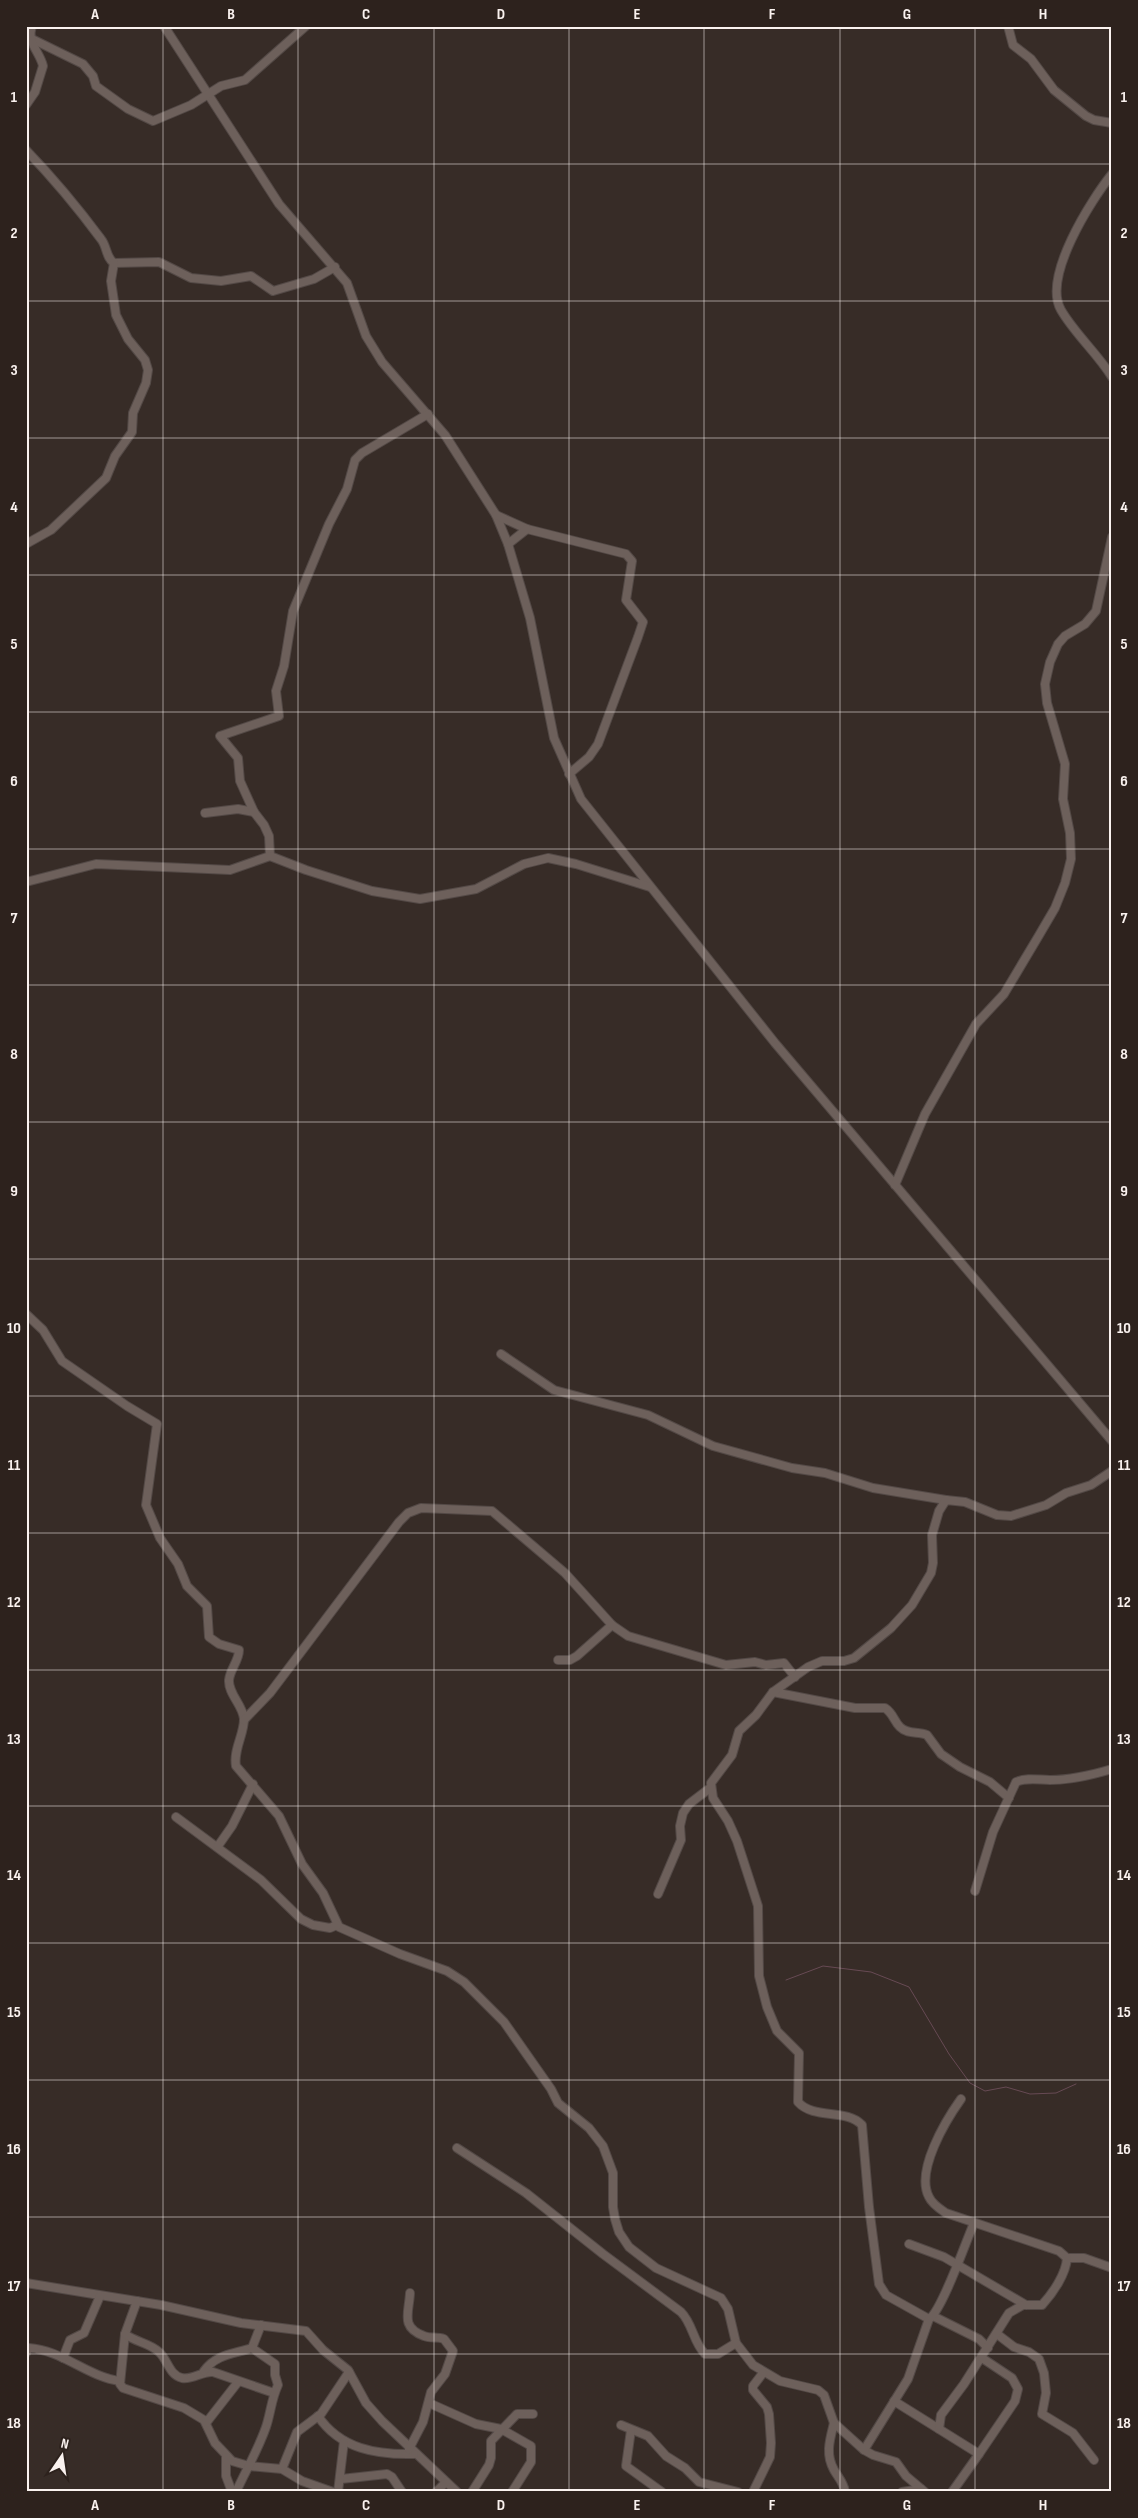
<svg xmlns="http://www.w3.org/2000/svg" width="1138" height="2518" font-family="'Sofia Sans Condensed',sans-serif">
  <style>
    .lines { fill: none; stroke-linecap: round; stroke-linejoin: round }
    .stream { stroke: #674a54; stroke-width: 1 }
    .minor-casing { stroke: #534946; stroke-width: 10 }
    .minor { stroke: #6d605b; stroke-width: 8 }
    .grid { fill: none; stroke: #faf2ef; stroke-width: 1; stroke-opacity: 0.55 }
    .neatline { fill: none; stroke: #faf2ef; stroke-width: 2 }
    .grid-label { font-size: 16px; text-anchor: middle; font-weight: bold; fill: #faf2ef }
  </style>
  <rect width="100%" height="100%" fill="#372c27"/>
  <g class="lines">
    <path class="stream" d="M786 1980 823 1966 871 1972 909 1987 949 2054 970 2083 985 2091 1006 2087 1030 2094 1056 2093 1076 2084"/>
    <g class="minor-casing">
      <g id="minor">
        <path d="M164 26 279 204 347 283 366 336 382 362 445 435 496 515 508 544 530 618 554 738 581 799 775 1043 1112 1441"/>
        <path d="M1008 26 1013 45 1031 59 1054 90 1086 116 1094 120 1112 123"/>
        <path d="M32 39 83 64 93 76 96 86 128 109 153 121 191 105 221 86 245 80 306 26"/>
        <path d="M26 105 35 92 43 66C40 52 26 42 32 26"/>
        <path d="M26 150C53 178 78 208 101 239 107 246 106 258 114 263L159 262 191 278 221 281 251 276 273 291 314 279 335 267"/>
        <path d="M1112 174C1091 200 1042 277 1061 310 1075 334 1097 353 1112 377"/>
        <path d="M496 515 527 529 626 554 632 561 626 600 643 622 638 637 598 744 589 757 569 774"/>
        <path d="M26 544 51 530 106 478 115 456 132 432 133 413 146 383 148 370 145 360 128 339 116 315 111 281 114 263"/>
        <path d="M508 544 527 529"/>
        <path d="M205 813 238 809 254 812"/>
        <path d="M270 856 269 836 264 825 254 812 240 781 238 758 220 736 279 716 276 691 284 666 293 611 329 524 347 489 355 460 362 453 428 414"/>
        <path d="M26 882 96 864 230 870 270 856 306 870 372 891 420 899 476 889 524 864 548 858 576 864 650 887"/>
        <path d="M895 1185 925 1114 976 1024 1004 994 1038 937 1055 908 1065 883 1071 859 1070 833 1063 799 1065 764 1047 703 1045 684 1050 662 1058 644 1065 636 1085 624 1096 611 1112 537"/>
        <path d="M26 1314 43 1330 62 1361 127 1406 157 1424 146 1505 160 1538 178 1564 187 1586 207 1606 209 1637 219 1644 239 1650C239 1661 230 1669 229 1680 228 1694 243 1705 244 1719 244 1735 233 1750 236 1766L279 1816 302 1864 323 1893 339 1927 400 1954 447 1971 464 1982 504 2022 551 2089 558 2103 589 2128 603 2146 613 2173V2207L615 2219 619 2232 629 2247 656 2268 721 2298 728 2309 736 2343 753 2365 780 2381 818 2390 824 2395 834 2423 864 2450 873 2455 896 2462 906 2476 925 2492"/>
        <path d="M501 1354 554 1390 648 1415 713 1446 792 1468 825 1473 873 1488 946 1500"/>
        <path d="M558 1660H570L577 1656 612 1625"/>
        <path d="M773 1692 855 1708H885C893 1713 894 1721 900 1727 908 1735 918 1731 927 1735L941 1754 960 1767 990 1782 1009 1798"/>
        <path d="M244 1720 270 1693 399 1522 408 1513 421 1508 492 1511 565 1573 612 1625 628 1636 726 1665 755 1662 766 1665 784 1663 795 1677"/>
        <path d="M176 1817 261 1880 301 1919 313 1925 330 1928 337 1925"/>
        <path d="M218 1846 232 1826 253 1784"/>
        <path d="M975 1891 993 1832 1016 1782C1027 1777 1039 1780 1050 1780 1071 1780 1092 1775 1112 1769"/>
        <path d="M658 1894 681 1840 680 1826 683 1813 689 1804 710 1788"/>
        <path d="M457 2148 526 2193 603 2254 681 2312C693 2324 693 2342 705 2354H718L736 2343"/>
        <path d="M909 2244 944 2257 1026 2305"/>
        <path d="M1067 2258H1084L1112 2268"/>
        <path d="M26 2283 161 2305 241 2323 306 2331 323 2350 348 2370 366 2403 382 2421 457 2492"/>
        <path d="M137 2301 125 2334 120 2384 123 2388 184 2408 204 2420 215 2443 232 2461 249 2466 282 2469 302 2481 333 2492"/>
        <path d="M933 2316 979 2339 988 2348"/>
        <path d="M929 2319 886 2295 879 2284 869 2207 862 2125C846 2108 814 2120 798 2102L799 2053 777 2031 767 2007 759 1976 758 1906 737 1841 728 1821 713 1798 711 1783 732 1755 739 1731 756 1715 773 1692 808 1667 822 1661H844L854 1658 891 1628 912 1605 931 1573 933 1563 932 1535 939 1511 946 1500 965 1502 997 1515 1011 1516 1046 1505 1066 1493 1091 1485 1112 1471"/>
        <path d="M125 2334C135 2342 150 2343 159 2352 168 2360 169 2375 182 2378 193 2380 202 2371 213 2372L274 2393"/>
        <path d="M997 2334 1014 2347 1029 2352 1039 2359 1044 2373 1046 2393 1042 2414 1073 2433 1094 2460"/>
        <path d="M26 2353 29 2348C62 2350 88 2377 120 2381"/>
        <path d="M63 2358 70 2340 84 2333 100 2296"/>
        <path d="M204 2371C216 2354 234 2354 252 2348L261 2325"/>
        <path d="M894 2401 979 2454 952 2492"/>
        <path d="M429 2403 476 2424 501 2429 531 2446V2462L512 2492"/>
        <path d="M318 2416C340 2449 377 2455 414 2454"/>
        <path d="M206 2423 238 2382"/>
        <path d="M834 2423C830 2439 825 2454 834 2470 838 2477 844 2483 845 2492"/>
        <path d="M621 2425 648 2436 666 2456 685 2468 699 2482 738 2492"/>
        <path d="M939 2429 941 2415 964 2384 1009 2313 1023 2305H1042C1053 2293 1066 2274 1067 2258L1059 2251 946 2213C940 2209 932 2204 929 2197 915 2171 946 2120 961 2099"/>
        <path d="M631 2430 626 2466 662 2492"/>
        <path d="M409 2449 423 2422 431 2392 445 2374 453 2351 444 2339C437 2336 431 2339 424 2336 400 2327 409 2313 410 2293"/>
        <path d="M864 2450 908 2379 929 2319C942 2311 966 2241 974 2223"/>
        <path d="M979 2454 1015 2401 1018 2389 1012 2378 982 2358"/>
        <path d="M226 2457V2476L232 2492"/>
        <path d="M282 2469 297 2432 321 2414 349 2372"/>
        <path d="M341 2479 387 2474 392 2477 402 2492"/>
        <path d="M236 2492C246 2470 258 2450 266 2427 271 2412 271 2400 278 2385L275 2375V2364L252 2348"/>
        <path d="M338 2492 344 2441"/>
        <path d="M436 2492 446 2482"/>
        <path d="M472 2492 489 2465 491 2458V2441L517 2414H533"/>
        <path d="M753 2492 770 2457 771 2443 769 2414 767 2407 753 2390V2386L763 2373"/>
        <path d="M902 2492 921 2489"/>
      </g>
    </g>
    <use href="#minor" class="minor"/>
  </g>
  <path class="grid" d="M163 26V2492M298 26V2492M434 26V2492M569 26V2492M704 26V2492M840 26V2492M975 26V2492M26 164H1112M26 301H1112M26 438H1112M26 575H1112M26 712H1112M26 849H1112M26 985H1112M26 1122H1112M26 1259H1112M26 1396H1112M26 1533H1112M26 1670H1112M26 1806H1112M26 1943H1112M26 2080H1112M26 2217H1112M26 2354H1112"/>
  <rect width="1138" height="2518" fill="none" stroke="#2d221d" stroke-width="55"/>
  <g transform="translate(62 2456) rotate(13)" stroke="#2d221d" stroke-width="4" paint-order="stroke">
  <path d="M0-4L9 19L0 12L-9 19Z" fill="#faf2ef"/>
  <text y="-8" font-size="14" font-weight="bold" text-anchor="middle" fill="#faf2ef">N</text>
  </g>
  <rect x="28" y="28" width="1082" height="2462" class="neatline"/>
  <g class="grid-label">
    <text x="95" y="19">A</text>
    <text x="231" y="19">B</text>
    <text x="366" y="19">C</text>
    <text x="501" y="19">D</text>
    <text x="637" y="19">E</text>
    <text x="772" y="19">F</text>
    <text x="907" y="19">G</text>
    <text x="1043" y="19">H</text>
    <text x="14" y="102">1</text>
    <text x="1124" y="102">1</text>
    <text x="14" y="238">2</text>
    <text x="1124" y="238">2</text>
    <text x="14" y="375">3</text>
    <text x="1124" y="375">3</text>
    <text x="14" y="512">4</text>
    <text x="1124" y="512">4</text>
    <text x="14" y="649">5</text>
    <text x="1124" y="649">5</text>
    <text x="14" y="786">6</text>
    <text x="1124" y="786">6</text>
    <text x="14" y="923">7</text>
    <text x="1124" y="923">7</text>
    <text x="14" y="1059">8</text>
    <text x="1124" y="1059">8</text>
    <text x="14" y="1196">9</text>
    <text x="1124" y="1196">9</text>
    <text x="14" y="1333">10</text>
    <text x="1124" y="1333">10</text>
    <text x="14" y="1470">11</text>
    <text x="1124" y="1470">11</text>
    <text x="14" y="1607">12</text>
    <text x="1124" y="1607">12</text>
    <text x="14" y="1744">13</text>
    <text x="1124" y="1744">13</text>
    <text x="14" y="1880">14</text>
    <text x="1124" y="1880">14</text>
    <text x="14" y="2017">15</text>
    <text x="1124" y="2017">15</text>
    <text x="14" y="2154">16</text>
    <text x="1124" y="2154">16</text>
    <text x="14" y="2291">17</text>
    <text x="1124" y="2291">17</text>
    <text x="14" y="2428">18</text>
    <text x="1124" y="2428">18</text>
    <text x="95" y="2510">A</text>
    <text x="231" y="2510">B</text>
    <text x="366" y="2510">C</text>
    <text x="501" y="2510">D</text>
    <text x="637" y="2510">E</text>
    <text x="772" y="2510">F</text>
    <text x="907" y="2510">G</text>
    <text x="1043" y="2510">H</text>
  </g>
</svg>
